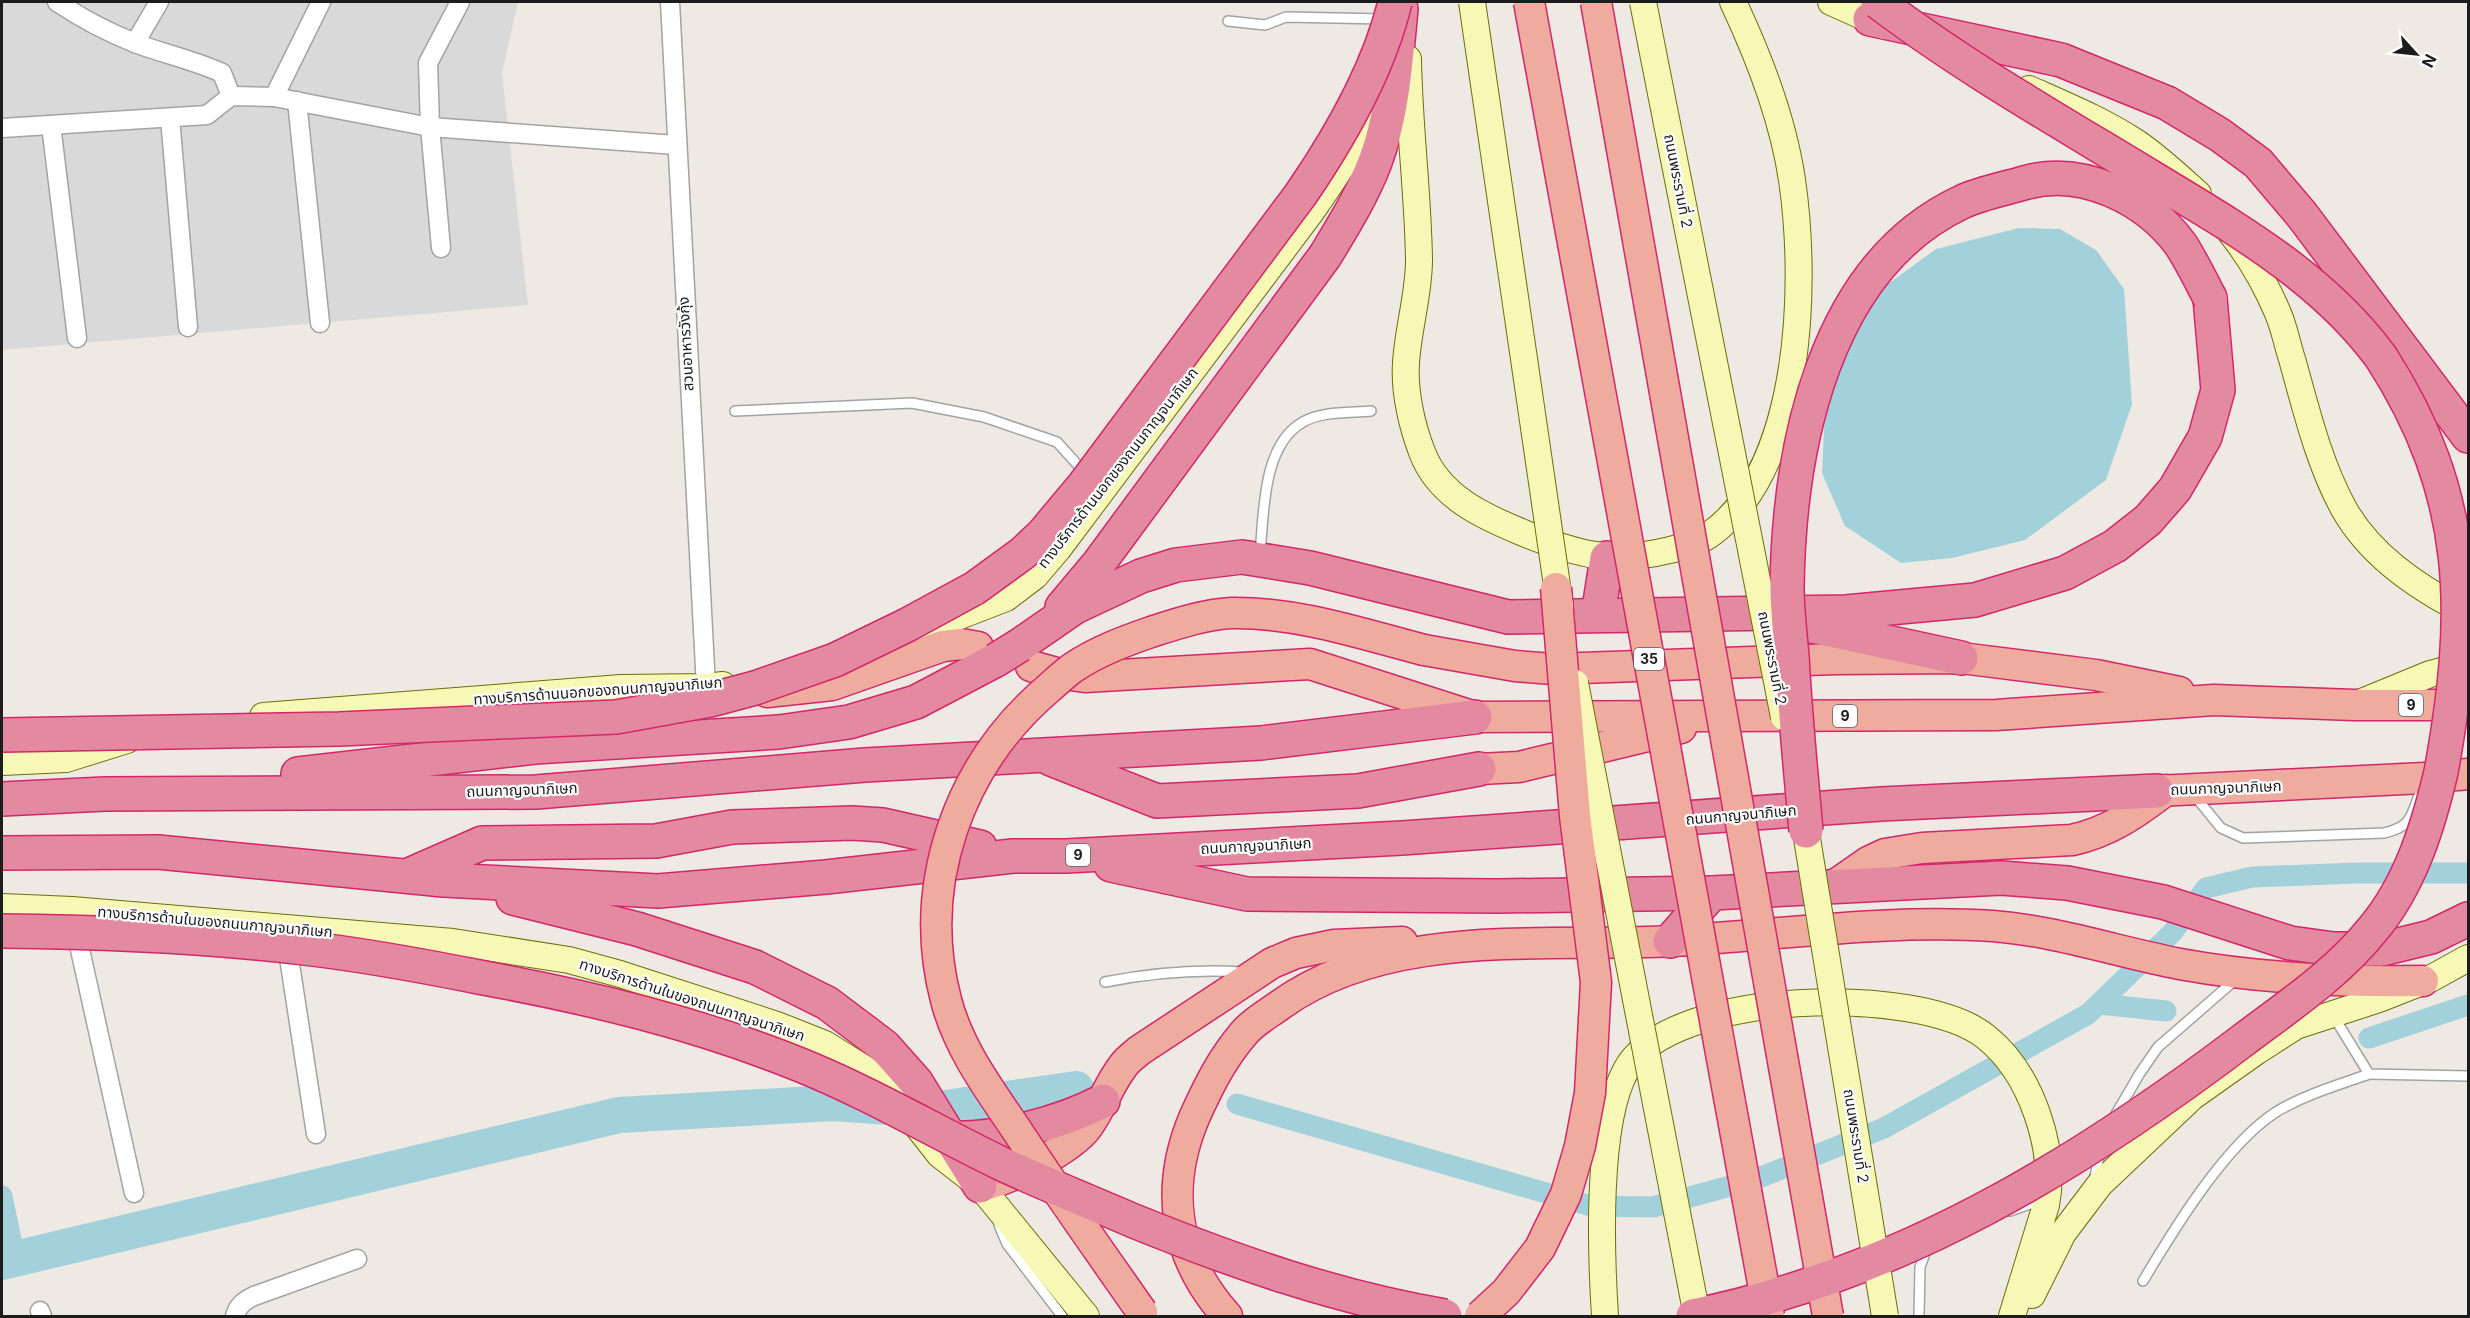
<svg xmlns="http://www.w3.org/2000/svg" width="2470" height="1318" font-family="Inter,'Noto Sans Thai',sans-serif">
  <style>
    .residential { fill: #dad9d9 }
    .water { fill: #a3d1db }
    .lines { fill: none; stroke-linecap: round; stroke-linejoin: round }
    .canal { stroke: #a3d1db; stroke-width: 21 }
    .river { stroke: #a3d1db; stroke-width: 36 }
    .service-casing { stroke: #a3a3a3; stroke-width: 12 }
    .minor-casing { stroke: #a3a3a3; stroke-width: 21 }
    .secondary-casing { stroke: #6a7007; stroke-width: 28 }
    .trunk-casing { stroke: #d4276b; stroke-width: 33 }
    .motorway-casing { stroke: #d4276b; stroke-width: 36 }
    .service { stroke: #fff; stroke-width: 9 }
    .minor { stroke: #fff; stroke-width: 18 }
    .secondary { stroke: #f8f8b6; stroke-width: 26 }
    .trunk { stroke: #efab9e; stroke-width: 30 }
    .motorway { stroke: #e48aa0; stroke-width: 33 }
    .secondary-bridge-casing { stroke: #6a7007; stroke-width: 28; stroke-linecap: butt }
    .trunk-bridge-casing { stroke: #d4276b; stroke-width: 33; stroke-linecap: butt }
    .motorway-bridge-casing { stroke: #d4276b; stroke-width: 36; stroke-linecap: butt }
    .secondary-bridge { stroke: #f8f8b6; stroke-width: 26 }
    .trunk-bridge { stroke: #efab9e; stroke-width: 30 }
    .motorway-bridge { stroke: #e48aa0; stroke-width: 33 }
    .labels { text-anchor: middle; stroke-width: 4.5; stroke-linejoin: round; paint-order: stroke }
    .shield { fill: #fff; stroke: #606060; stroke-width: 1.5 }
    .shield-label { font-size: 14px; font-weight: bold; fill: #1c1c1c }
    .street-label { font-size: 15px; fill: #1c1c1c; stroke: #fff }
  </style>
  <rect width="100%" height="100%" fill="#eee9e2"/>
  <path class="residential" d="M2 2H518L502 73 528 305 2 350Z"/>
  <path class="water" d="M2019 228 2060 229 2096 250 2124 289 2132 404 2106 480 2025 540 1952 558 1901 563 1845 526 1822 473 1825 407 1844 342 1874 294 1936 249Z"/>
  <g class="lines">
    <g class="canal">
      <path d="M2099 1004 2166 1011"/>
      <path d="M2369 1038 2468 1005"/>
      <path d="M1237 1104 1591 1206 1653 1207 1756 1179 1884 1128 2088 1014 2172 933 2206 888 2252 877 2357 873H2468"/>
      <path d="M2 1196 15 1259"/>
    </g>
    <path class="river" d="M2 1262 619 1115 833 1103 932 1110 1076 1089"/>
    <g class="service-casing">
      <g id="service">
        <path d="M1228 21 1265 25 1286 17 1384 19"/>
        <path d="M735 411 912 403 984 417 1057 442 1085 473"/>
        <path d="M1260 554C1264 513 1262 445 1303 422 1322 411 1350 413 1371 411"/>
        <path d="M2194 795 2221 828 2243 838 2384 833C2410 827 2411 818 2419 795"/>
        <path d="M1105 982C1151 973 1197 969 1243 972"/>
        <path d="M2334 1017 2369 1074 2468 1076"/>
        <path d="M2113 1119 2140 1073 2158 1047 2235 980"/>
        <path d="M2094 1182 2100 1151"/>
        <path d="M2010 1211 2045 1199"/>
        <path d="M999 1225 1007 1244 1062 1316"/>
        <path d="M2143 1281C2174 1229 2225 1145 2276 1112 2304 1095 2338 1085 2369 1074"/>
        <path d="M1919 1316 1920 1267 1927 1248"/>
      </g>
    </g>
    <g class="minor-casing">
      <g id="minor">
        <path d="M57 2C81 18 107 32 135 43 164 54 194 60 222 73L231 96"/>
        <path d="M670 2 706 687"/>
        <path d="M135 43 159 2"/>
        <path d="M274 97 321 2"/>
        <path d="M297 101 320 323"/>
        <path d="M170 118 188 327"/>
        <path d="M51 125 77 338"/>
        <path d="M2 128 207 115 231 96 274 97 430 127 676 145"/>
        <path d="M441 248 430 127 428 63 460 2"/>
        <path d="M75 927 134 1193"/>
        <path d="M286 938 316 1134"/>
        <path d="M40 1311 42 1316"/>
        <path d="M235 1316C238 1305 244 1301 254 1296L357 1259"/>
      </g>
    </g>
    <g class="secondary-casing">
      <g id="secondary">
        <path d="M1831 2 1885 26"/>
        <path d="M1408 59C1409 126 1418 193 1419 260 1419 294 1408 329 1406 363 1404 392 1412 426 1422 452 1439 497 1484 517 1526 534 1579 555 1613 564 1670 550 1684 546 1701 542 1712 533 1803 465 1807 282 1792 180 1783 119 1759 57 1733 2"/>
        <path d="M2029 89C2065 105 2104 121 2137 143 2159 158 2178 176 2198 194"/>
        <path d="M2231 233C2250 257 2265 283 2277 311 2284 326 2287 344 2292 359 2306 409 2319 464 2344 509 2371 557 2421 590 2468 613"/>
        <path d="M918 632 1006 598 1035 576 1058 549 1311 212C1338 173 1367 133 1377 86"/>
        <path d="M2357 704 2430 674 2468 664"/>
        <path d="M263 716 621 688 706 687 723 685"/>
        <path d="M2 762 66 759 127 740"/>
        <path d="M2 907 72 910 453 942 569 960 620 974 777 1025 825 1044 865 1069 892 1094 940 1155 980 1186 1086 1316"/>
        <path d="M2032 1295 2063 1233 2100 1184 2192 1097 2257 1051 2296 1026 2379 999 2430 979 2468 958"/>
        <path d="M1605 1316C1601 1254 1596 1124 1626 1070 1669 989 1921 984 1986 1037 2031 1073 2057 1149 2046 1205L2012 1316"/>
      </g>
    </g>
    <g class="trunk-casing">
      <g id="trunk">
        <path d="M1424 650 1515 666 1553 669 1836 659 1961 658 2096 675 2179 692"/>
        <path d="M1031 666 1056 673 1085 677 1310 664 1475 717 1996 715 2214 700 2354 705H2468"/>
        <path d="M767 692 832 685 943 646 961 644 978 647"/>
        <path d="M1479 769 1519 767 1681 728"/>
        <path d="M2157 791 2424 778 2468 774"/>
        <path d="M1835 885 1868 862 1885 854 1922 848 2072 840C2109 832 2136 813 2166 790"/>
        <path d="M980 1186C1009 1180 1071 1150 1088 1126 1101 1108 1109 1084 1123 1066 1127 1060 1134 1055 1140 1050L1272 963 1296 953 1334 945 1402 942"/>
        <path d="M1227 1316C1175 1258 1164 1190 1194 1118 1208 1087 1221 1060 1244 1033 1253 1022 1268 1014 1280 1005 1390 926 1545 948 1673 941 1779 935 1886 919 1993 926 2057 931 2118 952 2180 964 2261 979 2342 982 2423 981"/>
      </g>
    </g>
    <g class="motorway-casing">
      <g id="motorway">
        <path d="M1870 19 2061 60 2167 103 2220 135 2258 163 2302 215 2468 436"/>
        <path d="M1062 607 1099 563 1325 256C1343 226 1362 196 1375 162 1393 114 1396 60 1401 9"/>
        <path d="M1598 615 1607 558"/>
        <path d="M1808 625 1961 658"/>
        <path d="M1020 645 1075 607 1141 576 1176 565 1242 557 1310 568 1508 617 1846 612 1975 600 2065 573 2115 546 2148 520 2175 489 2205 437 2218 390 2210 298"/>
        <path d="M1051 759 1157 801 1358 791 1479 769"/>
        <path d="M298 774 535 747 779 732 849 722 916 702 996 660"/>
        <path d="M2 799 105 794 536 792 865 765 1261 743 1475 717"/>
        <path d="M2 853 158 852 444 880 658 891 826 877 1013 856H1066L1402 838 1881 804 2157 791"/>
        <path d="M1111 865 1247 894 1498 896 1712 893 2001 878 2067 883 2163 902 2290 943 2334 949H2382L2431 937 2468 919"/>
        <path d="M409 875 482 843 656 841 732 827 852 823 883 825 980 847"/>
        <path d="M513 898 637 929 755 967 827 1003 884 1046 916 1082 980 1186"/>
        <path d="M1670 941 1712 893"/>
        <path d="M950 1138C997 1140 1061 1123 1103 1101"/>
      </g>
    </g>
    <use href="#service" class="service"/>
    <use href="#minor" class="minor"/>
    <use href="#secondary" class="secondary"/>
    <use href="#trunk" class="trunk"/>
    <use href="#motorway" class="motorway"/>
    <g class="secondary-bridge-casing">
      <g id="secondary-bridge">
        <path d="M1472 2 1560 606"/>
        <path d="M1643 2 1784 717"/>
        <path d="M1575 683 1697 1316"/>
        <path d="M1803 814 1885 1316"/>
      </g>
    </g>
    <g class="trunk-bridge-casing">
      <g id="trunk-bridge">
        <path d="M1529 2 1769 1316"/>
        <path d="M1596 2 1828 1316"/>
        <path d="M1142 1312C1100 1252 1058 1193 1018 1132 990 1090 959 1050 946 1000 916 885 958 765 1049 688 1057 681 1065 673 1074 667 1098 651 1125 641 1151 632 1176 624 1206 614 1232 613 1298 612 1362 634 1424 650"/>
        <path d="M1480 1316 1506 1292 1540 1248 1566 1194 1580 1146 1590 1093 1596 982 1575 816 1556 588"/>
      </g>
    </g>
    <g class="motorway-bridge-casing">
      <g id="motorway-bridge">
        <path d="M996 660 1020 645"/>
        <path d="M2 735 339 729 616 717 710 700 755 688 835 660 907 625 975 588 1023 553 1043 534 1084 485 1301 194C1340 137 1379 69 1395 2"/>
        <path d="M1806 831C1801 773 1795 715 1792 656 1790 633 1787 610 1787 587 1789 449 1823 267 1962 202 1981 193 2004 189 2024 183 2081 166 2147 198 2181 245 2192 262 2201 281 2210 298"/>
        <path d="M2 931C102 932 204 936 304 948 365 955 424 966 484 978 592 998 696 1023 798 1064 868 1092 934 1131 1002 1164 1045 1184 1090 1202 1134 1221 1235 1262 1338 1298 1445 1316"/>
        <path d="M1693 1316C1899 1274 2077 1166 2242 1041 2287 1007 2337 974 2373 929 2410 885 2428 827 2441 772 2470 613 2470 495 2381 357 2322 277 2235 228 2151 177 2059 121 1964 67 1878 2"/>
      </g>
    </g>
    <use href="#secondary-bridge" class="secondary-bridge"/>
    <use href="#trunk-bridge" class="trunk-bridge"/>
    <use href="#motorway-bridge" class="motorway-bridge"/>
  </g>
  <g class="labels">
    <g class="shield">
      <rect x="1634" y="648" width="30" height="22" rx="4.5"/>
      <rect x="2399" y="694" width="24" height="22" rx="4.5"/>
      <rect x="1833" y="705" width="24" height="22" rx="4.5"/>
      <rect x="1066" y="844" width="24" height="22" rx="4.5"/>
    </g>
    <g class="shield-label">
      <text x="1649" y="664">35</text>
      <text x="2411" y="710">9</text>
      <text x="1845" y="721">9</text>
      <text x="1078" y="860">9</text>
    </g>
    <g class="street-label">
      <text transform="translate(1678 181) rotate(79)" y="5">ถนนพระรามที่ 2</text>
      <text transform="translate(686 344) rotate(-93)" y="5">สวนอาหารวังกุ้ง</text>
      <text transform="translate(1118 468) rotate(-52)" y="5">ทางบริการด้านนอกของถนนกาญจนาภิเษก</text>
      <text transform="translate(1772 658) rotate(79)" y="5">ถนนพระรามที่ 2</text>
      <text transform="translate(598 691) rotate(-4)" y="5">ทางบริการด้านนอกของถนนกาญจนาภิเษก</text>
      <text transform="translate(2226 788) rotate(-2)" y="5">ถนนกาญจนาภิเษก</text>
      <text transform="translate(522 790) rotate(-2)" y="5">ถนนกาญจนาภิเษก</text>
      <text transform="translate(1741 815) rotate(-5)" y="5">ถนนกาญจนาภิเษก</text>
      <text transform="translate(1256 846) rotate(-3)" y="5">ถนนกาญจนาภิเษก</text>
      <text transform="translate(215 922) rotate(5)" y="5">ทางบริการด้านในของถนนกาญจนาภิเษก</text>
      <text transform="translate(692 1000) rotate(18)" y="5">ทางบริการด้านในของถนนกาญจนาภิเษก</text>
      <text transform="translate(1856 1136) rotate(81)" y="5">ถนนพระรามที่ 2</text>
    </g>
  </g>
  <rect width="2470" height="1318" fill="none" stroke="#1c1c1c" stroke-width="6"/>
  <g transform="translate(2416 54) rotate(117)" stroke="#ffffff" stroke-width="4.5" paint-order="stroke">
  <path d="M0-4.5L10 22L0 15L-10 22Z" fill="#1c1c1c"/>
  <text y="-9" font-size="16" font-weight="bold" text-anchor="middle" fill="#1c1c1c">N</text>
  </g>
</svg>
